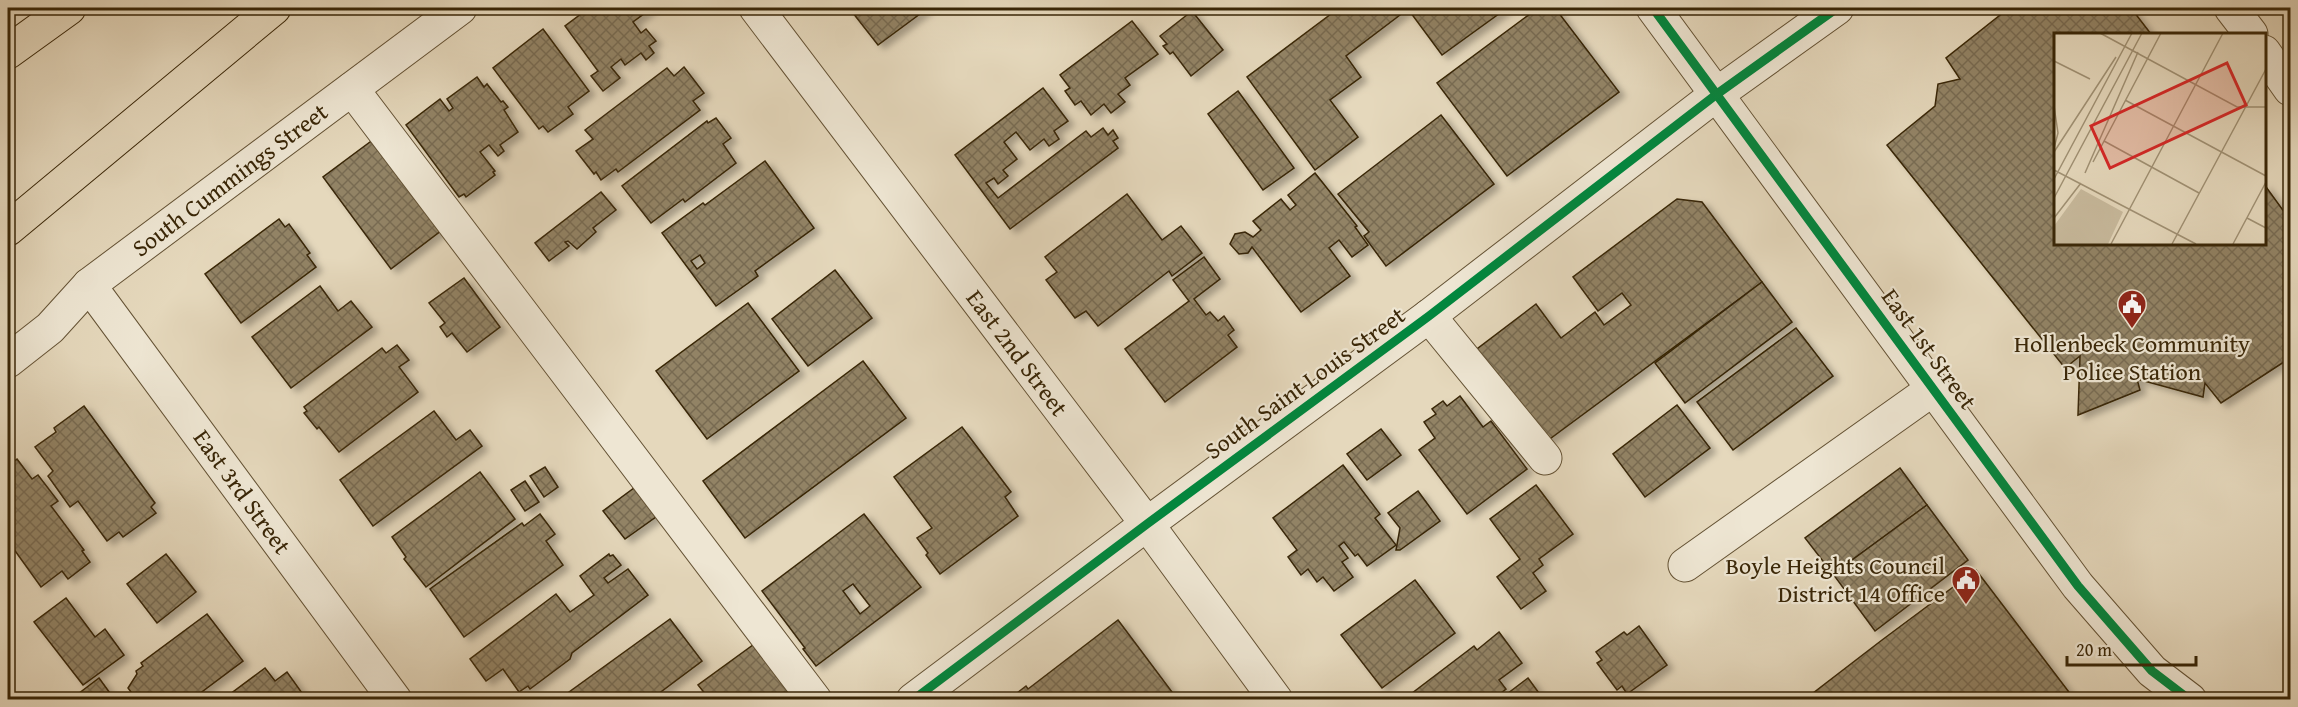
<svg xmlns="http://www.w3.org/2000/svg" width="2298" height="707" font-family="'Gentium Book Plus',serif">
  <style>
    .building { fill: url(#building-cross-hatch); stroke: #392607; stroke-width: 1.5; fill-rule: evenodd; filter: url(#shadow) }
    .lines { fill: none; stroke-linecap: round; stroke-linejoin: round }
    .minor-casing { stroke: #645234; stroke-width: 35 }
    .highway-casing { stroke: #392607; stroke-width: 35 }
    .minor { stroke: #eee6d3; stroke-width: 33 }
    .highway { stroke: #e5d8bc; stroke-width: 33 }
    .cycleway-casing { stroke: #eee6d3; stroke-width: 13 }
    .cycleway { stroke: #00873e; stroke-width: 9 }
    .labels { text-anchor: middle; stroke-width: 4.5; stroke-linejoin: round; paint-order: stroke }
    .street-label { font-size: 24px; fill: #392607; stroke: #eee6d3 }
    .poi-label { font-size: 24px; fill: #392607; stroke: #eee6d3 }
    .inset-road { fill: none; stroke: #a09174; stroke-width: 1.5 }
    .view { fill: #d62828; fill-opacity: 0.15; stroke: #d62828; stroke-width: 3 }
    .inset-edge { fill: none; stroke: #392607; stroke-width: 3 }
  </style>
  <defs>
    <pattern id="building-cross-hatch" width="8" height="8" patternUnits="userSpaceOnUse" patternTransform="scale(1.5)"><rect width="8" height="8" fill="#928365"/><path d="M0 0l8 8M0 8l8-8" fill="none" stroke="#786b51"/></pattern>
    <filter id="shadow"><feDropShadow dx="6" dy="4" stdDeviation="3" flood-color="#0004"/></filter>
  </defs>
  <rect width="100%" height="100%" fill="#e5d8bc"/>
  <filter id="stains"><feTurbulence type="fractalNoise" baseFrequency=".00333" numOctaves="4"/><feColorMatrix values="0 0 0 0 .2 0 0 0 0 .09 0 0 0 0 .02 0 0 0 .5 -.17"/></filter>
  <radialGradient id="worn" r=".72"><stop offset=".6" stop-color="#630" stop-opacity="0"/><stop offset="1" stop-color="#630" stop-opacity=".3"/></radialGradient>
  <g class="building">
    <path d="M589 8H652L633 22 641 33 646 29 656 41 649 46 654 53 646 60 641 53 625 65 621 59 611 67 620 78 603 91 591 76 598 71 565 26Z"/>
    <path d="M849 8H928L878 45Z"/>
    <path d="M1339 8H1507L1442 55 1408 9 1346 56 1361 77 1330 100 1358 137 1315 170 1247 77Z"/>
    <path d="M1538 8H1555L1619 92 1507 176 1437 83Z"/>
    <path d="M2009 8H2131L2151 34H2055V243H2264V184L2290 220V358L2221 403 2205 383 2203 397 2137 379 2140 390 2078 415 2080 356 2065 368 1887 145 1935 106 1938 84 1960 79 1946 58Z"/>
    <path d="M1192 11 1223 50 1191 76 1173 52 1170 54 1163 46 1167 44 1160 36Z"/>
    <path d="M1132 21 1158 54 1125 78 1130 85 1118 94 1125 102 1111 113 1104 104 1091 115 1081 101 1075 105 1065 91 1070 88 1060 75Z"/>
    <path d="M543 29 589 91 568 107 573 114 548 132 543 126 539 129 493 68Z"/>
    <path d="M684 67 704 93 693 101 700 110 618 172 616 169 601 180 596 172 594 174 576 151 593 139 585 130 667 68 674 76Z"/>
    <path d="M477 77 484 87 487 84 501 102 503 101 508 107 504 110 518 132 500 145 504 151 498 156 489 145 480 152 495 171 493 172 495 175 466 197 464 194 459 197 406 125 440 99 449 111 453 108 447 99Z"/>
    <path d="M1043 88 1068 121 1054 131 1059 139 1049 146 1044 139 1030 150 1016 132 1004 142 1017 159 1003 170 1008 176 998 184 994 178 986 183 998 198 1086 131 1091 137 1103 128 1108 135 1113 130 1118 138 1113 141 1118 148 1010 229 955 155Z"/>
    <path d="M1238 91 1294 168 1263 190 1208 114Z"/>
    <path d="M1441 115 1494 184 1386 266 1364 236 1369 232 1338 194Z"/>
    <path d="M716 118 731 138 723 144 736 163 685 202 683 199 651 223 622 186 707 121 708 123Z"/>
    <path d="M374 139 442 230 391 269 323 177Z"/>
    <path d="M765 161 814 228 755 271 758 276 716 306 662 233 703 203 705 205ZM700 255 705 263 697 269 691 261Z"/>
    <path d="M1315 173 1357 226 1355 227 1368 245 1352 257 1339 240 1329 248 1350 276 1301 312 1252 247 1248 253 1239 254 1230 244 1235 234 1245 232 1253 237 1261 230 1253 221 1281 199 1290 210 1296 205 1288 195Z"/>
    <path d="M601 192 616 210 593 228 596 232 577 249 568 241 565 242 569 246 549 261 535 243Z"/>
    <path d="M1127 194 1162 240 1181 226 1202 253 1172 276 1169 271 1098 326 1086 311 1075 318 1046 280 1057 272 1045 257Z"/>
    <path d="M1677 199 1702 202 1762 282 1543 444 1473 352 1536 304 1561 338 1595 312 1604 325 1631 305 1622 293 1598 311 1573 277Z"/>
    <path d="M279 219 285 227 289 224 310 253 307 255 316 267 241 323 205 274Z"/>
    <path d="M1204 257 1220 279 1194 299 1206 315 1210 312 1218 321 1224 316 1234 330 1228 335 1237 347 1165 402 1125 349 1189 301 1173 280Z"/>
    <path d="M835 270 872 318 808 366 772 319Z"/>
    <path d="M464 278 500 327 467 352 452 333 447 337 440 327 445 323 429 303Z"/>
    <path d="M1762 282 1792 322 1685 403 1655 363Z"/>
    <path d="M320 286 338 311 351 301 372 327 291 388 252 337Z"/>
    <path d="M748 303 799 371 707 439 656 371Z"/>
    <path d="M1796 328 1833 376 1733 450 1697 402Z"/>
    <path d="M397 345 409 360 399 367 418 392 339 452 319 427 317 429 304 413 307 411 304 407 382 348 386 353Z"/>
    <path d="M863 361 906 418 745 538 703 481Z"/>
    <path d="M1460 396 1483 427 1491 421 1527 469 1467 514 1419 450 1435 438 1424 422 1436 414 1432 409 1443 401 1447 406Z"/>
    <path d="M1677 405 1710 448 1645 497 1613 454Z"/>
    <path d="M84 406 155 503 151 507 156 513 123 537 119 532 107 541 78 501 70 507 48 476 53 471 35 447 56 432 54 428Z"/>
    <path d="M434 411 456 440 470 430 482 446 373 526 340 480Z"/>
    <path d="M962 427 1011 492 1005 497 1018 516 940 574 926 555 928 553 917 538 932 528 894 477Z"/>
    <path d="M1381 429 1401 455 1367 480 1347 454Z"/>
    <path d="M17 459 32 479 38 475 58 501 51 506 84 550 82 551 90 562 68 579 62 571 41 587 8 541V466Z"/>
    <path d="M1343 465 1380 514 1375 518 1396 545 1367 566 1358 554 1355 556 1344 542 1339 546 1348 558 1342 562 1353 577 1334 591 1323 577 1317 582 1308 569 1301 575 1288 557 1297 550 1273 518Z"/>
    <path d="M545 467 558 487 544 497 530 476Z"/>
    <path d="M1900 468 1927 505 1833 574 1805 538Z"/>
    <path d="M480 472 515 519 426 587 404 559 406 557 392 537Z"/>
    <path d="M525 481 539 502 525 511 511 490Z"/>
    <path d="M638 485 660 514 625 539 603 511Z"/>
    <path d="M1536 485 1573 534 1539 559 1543 565 1533 573 1546 591 1521 609 1497 577 1520 559 1490 519Z"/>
    <path d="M1418 491 1440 521 1400 550H1396L1400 528 1388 513Z"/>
    <path d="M1927 505 1968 560 1875 631 1833 574Z"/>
    <path d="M540 514 555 534 546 541 563 565 464 637 430 589 522 523 524 526Z"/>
    <path d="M864 514 921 587 816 666 803 649 805 648 762 591ZM853 584 870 606 860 614 843 591Z"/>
    <path d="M166 554 196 592 157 623 127 584Z"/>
    <path d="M609 554 610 556 613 555 621 565 604 578 608 583 628 569 648 595 572 653 570 659 530 689 528 686 519 692 503 669 486 681 470 659 556 594 570 612 594 595 580 576Z"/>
    <path d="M1976 570 2075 700H1804L1882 640Z"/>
    <path d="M1415 580 1455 633 1382 688 1341 635Z"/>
    <path d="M66 598 95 637 105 629 124 655 83 685 34 622Z"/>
    <path d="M207 614 243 661 191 700H137L128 688 137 674 136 671 143 666 141 663Z"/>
    <path d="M670 619 702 661 650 700H558Z"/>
    <path d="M1118 620 1178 700H1008L1026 686 1028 689Z"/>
    <path d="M1639 626 1667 665 1627 694 1622 686 1617 690 1597 663 1602 660 1596 652 1624 632 1627 635Z"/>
    <path d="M1499 632 1522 663 1499 680 1506 689 1492 700H1403L1474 646 1477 650Z"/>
    <path d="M757 642 795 700H710L698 685Z"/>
    <path d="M265 668 275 681 287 672 307 700H222Z"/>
    <path d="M99 678 115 700H70Z"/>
    <path d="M1528 678 1544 700H1499Z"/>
  </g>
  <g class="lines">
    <g class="minor-casing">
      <g id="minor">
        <path d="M756 8 1147 524 1276 700"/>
        <path d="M1653 8 2078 586 2152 671 2190 700"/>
        <path d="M2231 8 2251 34"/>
        <path d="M2264 52 2290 89"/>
        <path d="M352 89 815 700"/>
        <path d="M89 285 395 700"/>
        <path d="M1429 316 1545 458"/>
        <path d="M8 361 50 328 89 285 460 8"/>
        <path d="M1685 565 1933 389"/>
        <path d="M913 700 1147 524 1429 316 1717 94 1837 8"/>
      </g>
    </g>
    <g class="highway-casing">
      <g id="highway">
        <path d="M8 52 69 8"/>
        <path d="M8 229 274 8"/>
      </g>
    </g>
    <use href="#minor" class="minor"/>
    <use href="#highway" class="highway"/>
    <g class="cycleway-casing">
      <g id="cycleway">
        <path d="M1653 8 2078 586 2152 671 2190 700"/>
        <path d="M913 700 1147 524 1429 316 1717 94 1837 8"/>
      </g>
    </g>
    <use href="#cycleway" class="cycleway"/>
  </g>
  <defs>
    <g id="civic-pin" transform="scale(1.5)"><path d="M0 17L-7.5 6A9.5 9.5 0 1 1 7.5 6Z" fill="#8f2418" stroke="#eee6d3"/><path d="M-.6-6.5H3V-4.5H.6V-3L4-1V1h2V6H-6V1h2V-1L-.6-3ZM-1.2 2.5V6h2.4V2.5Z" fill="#fff"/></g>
  </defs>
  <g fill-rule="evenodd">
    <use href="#civic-pin" x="2132" y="304"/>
    <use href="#civic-pin" x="1966" y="580"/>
  </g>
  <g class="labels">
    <g class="street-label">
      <text transform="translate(230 180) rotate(-37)" y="8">South Cummings Street</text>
      <text transform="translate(1929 349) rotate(54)" y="8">East 1st Street</text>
      <text transform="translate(1017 353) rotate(53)" y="8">East 2nd Street</text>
      <text transform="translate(1305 383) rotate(-36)" y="8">South Saint Louis Street</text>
      <text transform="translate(242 492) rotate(54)" y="8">East 3rd Street</text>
    </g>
    <g class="poi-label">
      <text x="2132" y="352">Hollenbeck Community<tspan x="2132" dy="28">Police Station</tspan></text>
      <text x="1945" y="574" text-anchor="end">Boyle Heights Council<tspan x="1945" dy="28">District 14 Office</tspan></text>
    </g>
  </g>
  <g transform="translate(2054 33)">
    <rect width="212" height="212" fill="#e5d8bc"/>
    <path d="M27 156 69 179 54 211H0V193Z" fill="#c8ba9d"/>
    <path class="inset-road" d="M46 0 183 74H212M0 28 36 46M71 67 212 143M0 73 4 100 0 115M50 108 145 160M0 119 62 24M39 129 107 0M0 137 142 211M31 140 84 19M0 146 78 0M0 165 88 0M0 185 27 150M193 185 212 195M57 211 169 0M118 211 212 36M179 211 212 149"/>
    <path class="view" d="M173 30 192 72 56 135 37 93Z"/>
    <rect width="212" height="212" class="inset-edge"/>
  </g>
  <rect width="2298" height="707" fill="none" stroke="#e5d8bc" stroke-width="30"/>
  <rect x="9" y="9" width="2280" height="689" fill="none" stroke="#392607" stroke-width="3"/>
  <rect x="15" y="15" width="2268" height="677" fill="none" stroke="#392607" stroke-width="1.5"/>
  <path d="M2067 656v9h129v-9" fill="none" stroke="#392607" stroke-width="3"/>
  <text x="2076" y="656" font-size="18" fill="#392607" stroke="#eee6d3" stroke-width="4.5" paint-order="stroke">20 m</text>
  <rect width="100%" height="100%" filter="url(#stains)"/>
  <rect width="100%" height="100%" fill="url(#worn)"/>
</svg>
